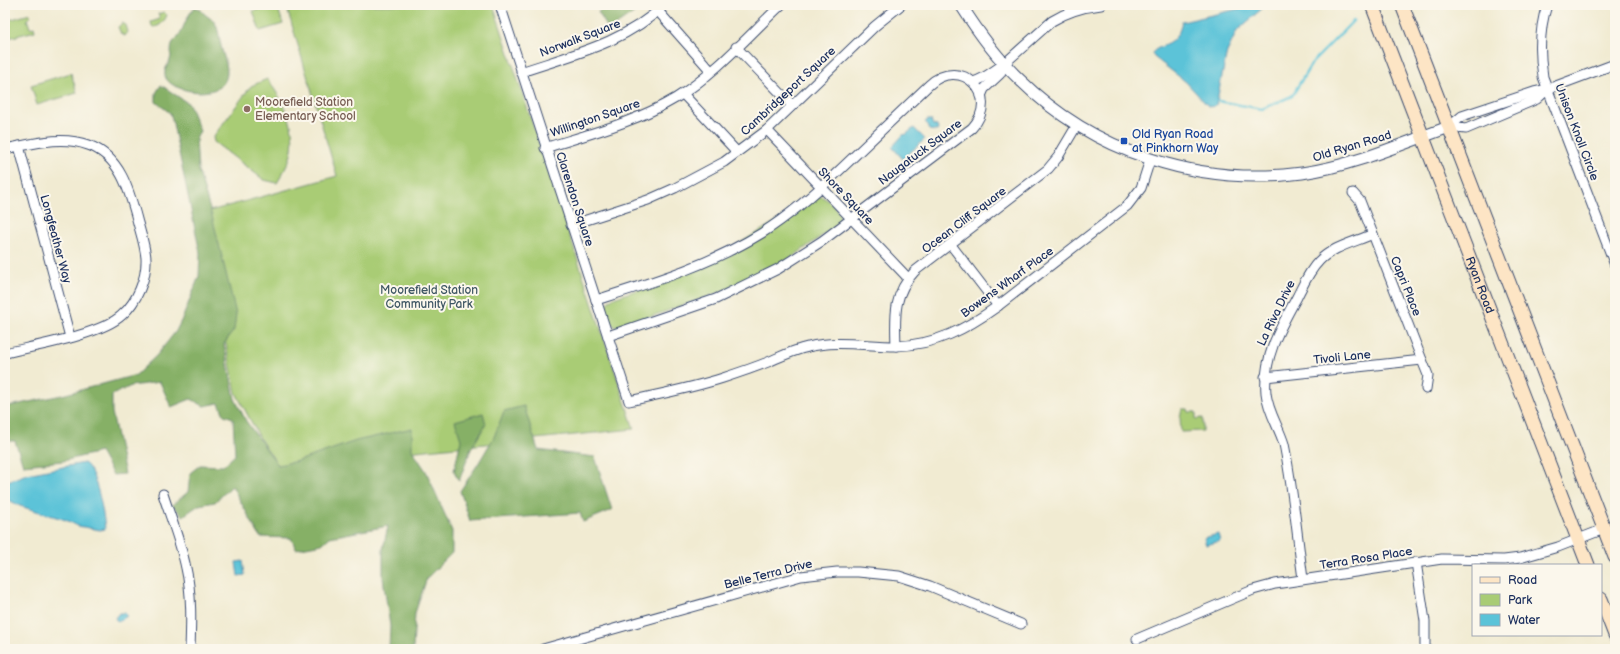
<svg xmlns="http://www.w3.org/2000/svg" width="1620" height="654" font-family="'Balsamiq Sans',sans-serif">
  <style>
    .green { fill: #a9cc75; stroke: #627e6a }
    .forest { fill: #86b066; stroke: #507062 }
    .water { fill: #5bc3d8; stroke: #3b799b }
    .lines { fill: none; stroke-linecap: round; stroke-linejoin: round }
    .stream { stroke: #5bc3d8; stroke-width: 2.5 }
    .minor-casing { stroke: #3b4b6f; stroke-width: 11 }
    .tertiary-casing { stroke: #3b4b6f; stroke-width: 13 }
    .secondary-casing { stroke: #3b4b6f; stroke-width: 15 }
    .minor { stroke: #fff; stroke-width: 9 }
    .tertiary { stroke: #fff; stroke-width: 11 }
    .secondary { stroke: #fde5c5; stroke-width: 13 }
    .education-dot { fill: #8d6e63; stroke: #fbf7ec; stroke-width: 1.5 }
    .transit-dot { fill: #1a4fb4; stroke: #fbf7ec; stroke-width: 1.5 }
    .labels { text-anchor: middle; stroke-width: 4; stroke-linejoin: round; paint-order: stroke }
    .street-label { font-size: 12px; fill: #1b2f5e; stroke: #fbf7ec }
    .education-label { font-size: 12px; fill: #785e54; stroke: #fbf7ec; text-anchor: start }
    .transit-label { font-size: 12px; fill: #164399; stroke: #fbf7ec; text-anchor: start }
    .park-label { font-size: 12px; fill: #3e5664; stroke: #fbf7ec }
  </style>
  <rect width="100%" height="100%" fill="#fbf7ec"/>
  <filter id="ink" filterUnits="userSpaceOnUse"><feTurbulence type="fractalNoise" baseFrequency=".025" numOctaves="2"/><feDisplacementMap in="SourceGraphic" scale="8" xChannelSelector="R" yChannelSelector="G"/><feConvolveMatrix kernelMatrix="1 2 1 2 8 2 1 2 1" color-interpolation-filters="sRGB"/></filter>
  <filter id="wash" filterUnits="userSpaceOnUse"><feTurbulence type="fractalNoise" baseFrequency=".012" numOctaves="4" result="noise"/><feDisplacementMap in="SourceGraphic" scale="16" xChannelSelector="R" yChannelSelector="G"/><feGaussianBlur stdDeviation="0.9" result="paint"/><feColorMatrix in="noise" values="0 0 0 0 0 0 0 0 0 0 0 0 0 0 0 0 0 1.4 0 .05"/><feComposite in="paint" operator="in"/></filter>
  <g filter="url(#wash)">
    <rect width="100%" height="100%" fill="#f1ebd2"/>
    <g class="green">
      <path d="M273 5H277L283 24 260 31 253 11Z"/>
      <path d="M286 5H493L634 429 278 465 262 442 236 393 199 214 337 176Z"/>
      <path d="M164 12 167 15C165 21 159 28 152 27L151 22 160 19 158 14Z"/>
      <path d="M30 14 31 17 27 19 30 28 34 27 35 31 5 39V21Z"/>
      <path d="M122 23 126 25 128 32 125 36 121 34 118 27Z"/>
      <path d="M71 73 77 93 37 105 31 85Z"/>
      <path d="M267 79C284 101 299 129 290 158 287 166 282 175 277 183L264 180 214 142 213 137 251 86Z"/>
      <path d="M819 196C826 197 839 209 840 216 840 217 840 222 840 223L791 258 727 290 618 328C607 324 601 308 611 299L696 269Z"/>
      <path d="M1182 409H1188L1189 412H1196V419L1203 418V431L1181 432 1180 417Z"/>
    </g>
    <g class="forest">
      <path d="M608 5H645L609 30 598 12Z"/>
      <path d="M195 7 200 9C205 16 212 18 215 23 219 29 220 44 222 50 224 57 227 65 227 71 228 104 166 92 165 75 164 69 168 65 170 60 172 55 170 48 173 42 184 33 184 18 195 7Z"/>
      <path d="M161 85 189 104 200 131 196 139 198 170 212 216 236 314 234 330 224 344 235 399 246 421 278 465 298 461 356 441 412 428V450L426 471 452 531V553L427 578 415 613 413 649H389L390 626 383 578V549L388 526 330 537 322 544 296 549 291 538 260 537 232 486 215 502 199 505 183 516 172 505 188 492 190 473 200 465 223 466 235 455 233 418 224 415 219 403 204 406 191 399 171 407 160 382 131 386 112 395V412L125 474 113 475 100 452 63 461 23 465 15 441H5V407L62 395 136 375 157 355 176 331 183 317 199 276 200 253 172 119 170 113 156 102V93Z"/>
      <path d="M524 406 538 450 595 457 612 510 583 522 580 513 470 521 460 491 478 464 494 437 504 411Z"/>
      <path d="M483 413 486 424 471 449 459 481 454 471 461 440 455 421Z"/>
    </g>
    <g class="water">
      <path d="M1255 5H1266L1237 31 1227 52 1216 105 1212 107 1208 106 1186 82 1154 57 1152 53C1155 49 1159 48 1163 46 1175 41 1179 35 1182 22Z"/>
      <path d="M927 120H931L933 125 937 126 938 129 937 131 929 130V126L925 122Z"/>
      <path d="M914 128 925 139 903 159 892 147 904 134 905 135Z"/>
      <path d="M84 463C96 469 104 515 105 529L100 530 78 526 66 520 20 506 5 498V482L27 474Z"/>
      <path d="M1218 534 1220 541 1206 545 1204 538Z"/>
      <path d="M243 561 245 575 238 576 236 562Z"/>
      <path d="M119 613H125L127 616 118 622 115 618Z"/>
    </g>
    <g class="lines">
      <path class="stream" d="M1218 101 1262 109 1292 96 1312 63 1353 21"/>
    </g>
  </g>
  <g filter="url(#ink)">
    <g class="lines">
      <g class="minor-casing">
        <g id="minor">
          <path d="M500 5 629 401C660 394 692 388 723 378 738 373 753 368 768 362 782 356 794 350 808 347 837 340 866 346 896 346 936 345 966 329 998 306L1127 206 1141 188 1150 160"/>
          <path d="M1547 5C1539 29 1539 52 1543 77L1615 265"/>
          <path d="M658 11 711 71"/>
          <path d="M736 47 792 105"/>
          <path d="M521 72C571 55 625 43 664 5"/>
          <path d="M973 82C985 79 994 70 1004 64L1052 21C1068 11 1083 7 1101 5"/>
          <path d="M683 94 737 152"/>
          <path d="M981 96 984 89 1000 74 1004 64"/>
          <path d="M1449 127 1462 116 1534 92 1548 89 1615 64"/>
          <path d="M1449 127 1466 129 1537 99 1547 90"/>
          <path d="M767 130 908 278"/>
          <path d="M19 146 70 337"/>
          <path d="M545 148C589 134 636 122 676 98 715 74 747 37 781 5"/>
          <path d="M5 149C32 144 61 135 88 145 121 156 130 193 138 223 141 234 145 246 146 258 147 278 137 302 122 315 101 335 34 346 5 353"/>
          <path d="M1353 193 1360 201 1422 360 1428 375 1426 389"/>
          <path d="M571 225 648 200 675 188 724 162 767 130 875 26 901 5"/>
          <path d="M951 245 998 306"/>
          <path d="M596 300C653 282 710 265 762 233 792 214 818 191 844 166 872 139 901 112 929 85 961 55 1002 96 972 128L822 241 778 269 716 299 608 336"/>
          <path d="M896 346C895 316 893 294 915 271L1048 169 1058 157 1077 125"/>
          <path d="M1265 377 1422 360"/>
          <path d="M163 494C171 519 181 543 186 568 192 594 191 623 190 649"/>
          <path d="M1416 562 1425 621V649"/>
          <path d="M1303 579C1297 535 1293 488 1284 444 1279 427 1268 412 1266 393 1263 357 1280 328 1297 297 1303 285 1309 271 1319 261 1332 247 1355 242 1373 234"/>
          <path d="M1137 639 1253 590 1275 584 1442 559 1504 560 1520 558 1558 547 1604 529"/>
          <path d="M543 649 801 576 837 572H858L899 576 930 586 1021 624"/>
        </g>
      </g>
      <g class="tertiary-casing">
        <path id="tertiary" d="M961 5C978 32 996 57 1019 79 1093 152 1199 187 1302 173 1353 166 1401 144 1449 127"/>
      </g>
      <g class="secondary-casing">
        <g id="secondary">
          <path id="s1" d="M1372 5 1588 565"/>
          <path d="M1402 5 1615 557"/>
          <path d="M1601 599 1615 635"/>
        </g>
      </g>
      <use href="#minor" class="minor"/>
      <use href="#tertiary" class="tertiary"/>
      <use href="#secondary" class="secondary"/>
    </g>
  </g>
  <circle class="education-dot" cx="247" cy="109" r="4"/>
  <rect class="transit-dot" x="1120" y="137" width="8" height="8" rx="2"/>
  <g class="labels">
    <g class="street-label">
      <text transform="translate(580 38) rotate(-21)" y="4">Norwalk Square</text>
      <text transform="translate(788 91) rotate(-43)" y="4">Cambridgeport Square</text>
      <text transform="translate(595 118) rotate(-19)" y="4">Willington Square</text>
      <text transform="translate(1577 132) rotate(69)" y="4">Unison Knoll Circle</text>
      <text transform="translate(1352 146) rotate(-17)" y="4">Old Ryan Road</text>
      <text transform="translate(920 152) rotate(-37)" y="4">Naugatuck Square</text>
      <text transform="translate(846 196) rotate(46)" y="4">Shore Square</text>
      <text transform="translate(575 199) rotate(72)" y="4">Clarendon Square</text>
      <text transform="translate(964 220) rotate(-37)" y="4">Ocean Cliff Square</text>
      <text transform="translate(56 239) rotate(75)" y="4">Longfeather Way</text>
      <text transform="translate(1007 282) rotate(-36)" y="4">Bowens Wharf Place</text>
      <text dy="4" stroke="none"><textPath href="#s1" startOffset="300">Ryan Road</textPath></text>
      <text transform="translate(1406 286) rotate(68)" y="4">Capri Place</text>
      <text transform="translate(1276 313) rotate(-64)" y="4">La Riva Drive</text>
      <text transform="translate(1342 357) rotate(-6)" y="4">Tivoli Lane</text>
      <text transform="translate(1366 558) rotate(-9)" y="4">Terra Rosa Place</text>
      <text transform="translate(768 574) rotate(-14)" y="4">Belle Terra Drive</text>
    </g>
    <g class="education-label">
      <text x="255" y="106">Moorefield Station<tspan x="255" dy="14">Elementary School</tspan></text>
    </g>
    <g class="transit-label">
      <text x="1132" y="138">Old Ryan Road<tspan x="1132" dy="14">at Pinkhorn Way</tspan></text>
    </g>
    <g class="park-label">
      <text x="429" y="294">Moorefield Station<tspan x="429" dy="14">Community Park</tspan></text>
    </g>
  </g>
  <rect width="1620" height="654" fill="none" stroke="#fbf7ec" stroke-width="20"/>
  <rect x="1472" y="564" width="130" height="72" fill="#fbf7ec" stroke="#a1a7b3"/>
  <rect x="1480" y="577" width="20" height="6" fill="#fde5c5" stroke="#a1a7b3"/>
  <text x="1508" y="584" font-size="12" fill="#1b2f5e">Road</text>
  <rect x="1480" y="594" width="20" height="12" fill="#a9cc75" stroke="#a1a7b3"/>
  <text x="1508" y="604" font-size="12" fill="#1b2f5e">Park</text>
  <rect x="1480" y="614" width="20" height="12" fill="#5bc3d8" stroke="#a1a7b3"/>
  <text x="1508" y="624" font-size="12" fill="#1b2f5e">Water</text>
</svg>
